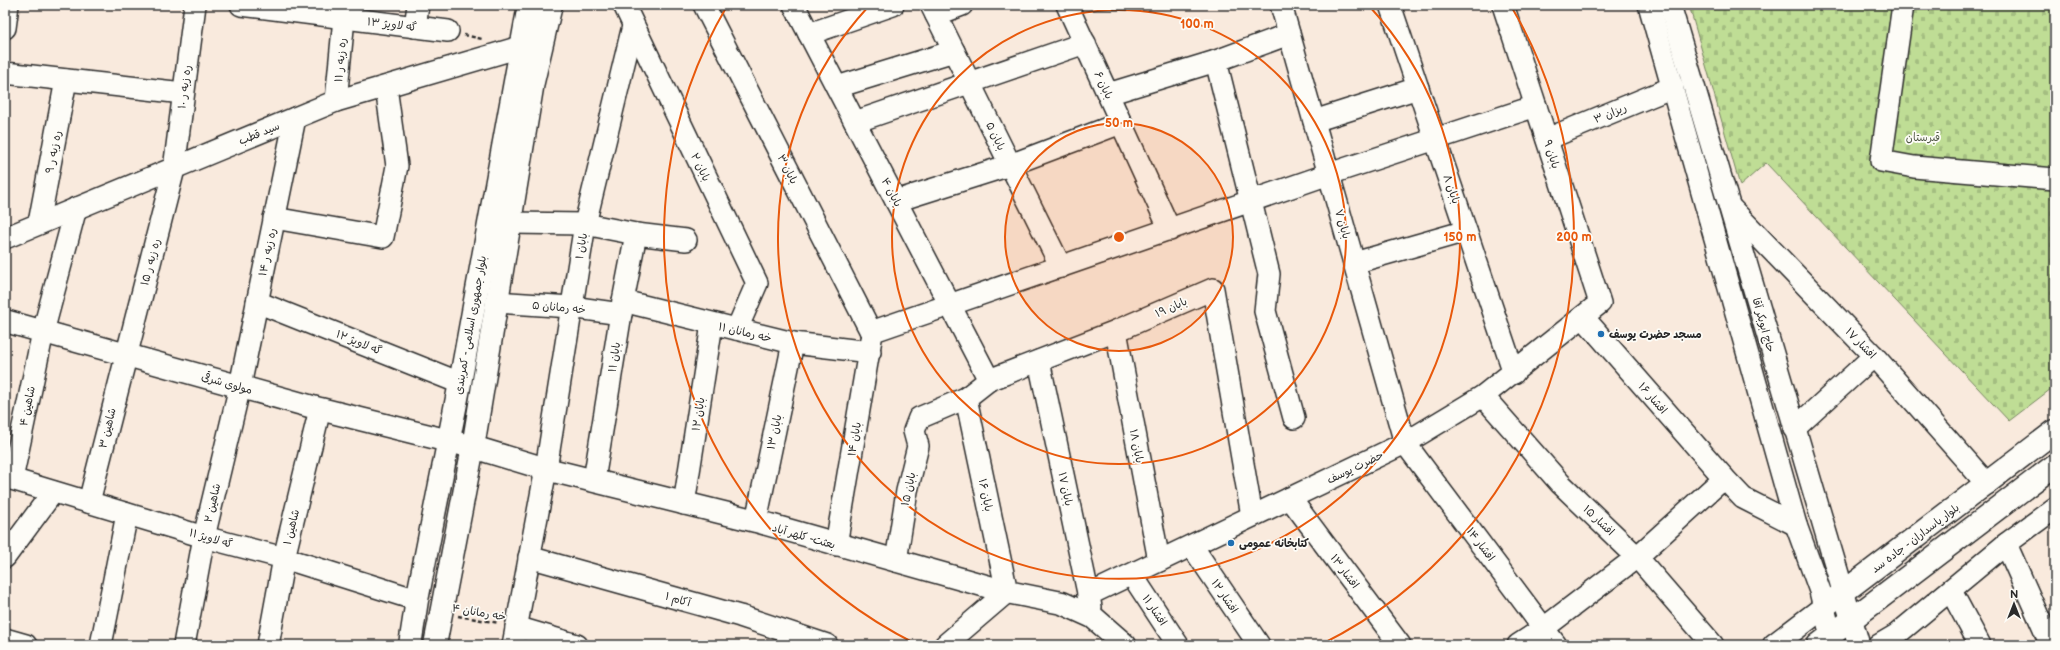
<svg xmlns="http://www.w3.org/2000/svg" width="2060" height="650" font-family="'Balsamiq Sans','Playpen Sans Arabic',sans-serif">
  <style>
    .cemetery { fill: url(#cemetery-stones); stroke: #758460 }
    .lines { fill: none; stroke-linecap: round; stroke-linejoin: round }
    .minor-casing { stroke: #2b2b2b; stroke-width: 24 }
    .major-casing { stroke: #2b2b2b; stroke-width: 25 }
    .path { stroke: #2b2b2b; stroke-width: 2.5; stroke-dasharray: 4 3; stroke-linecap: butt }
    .minor { stroke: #fdfcf7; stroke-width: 21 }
    .major { stroke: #fdfcf7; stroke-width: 22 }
    .ring { fill: none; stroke: #e8590c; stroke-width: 2 }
    .poi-dot { fill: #1f6fb2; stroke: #fdfcf7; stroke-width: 1.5 }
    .labels { text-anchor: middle; stroke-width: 3.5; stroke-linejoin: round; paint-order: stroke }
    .street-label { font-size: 11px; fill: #2b2b2b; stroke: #fdfcf7 }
    .park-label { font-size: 11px; fill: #505846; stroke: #fdfcf7 }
    .poi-label { font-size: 11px; font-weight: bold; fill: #2b2b2b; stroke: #fdfcf7; text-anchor: start }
    .centre { fill: #e8590c; stroke: #fdfcf7; stroke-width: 2 }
    .ring-label { font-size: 12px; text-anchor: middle; font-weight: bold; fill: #e8590c; stroke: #fdfcf7; stroke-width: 3.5; stroke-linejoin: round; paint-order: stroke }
  </style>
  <defs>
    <pattern id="cemetery-stones" width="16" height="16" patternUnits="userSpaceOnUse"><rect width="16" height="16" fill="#bfdd95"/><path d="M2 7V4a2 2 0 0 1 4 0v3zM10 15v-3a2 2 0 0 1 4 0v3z" fill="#a4be81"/></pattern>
  </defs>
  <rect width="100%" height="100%" fill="#f9eadd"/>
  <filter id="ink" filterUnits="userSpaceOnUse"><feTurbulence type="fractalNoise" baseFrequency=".025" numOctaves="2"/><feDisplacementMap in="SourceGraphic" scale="8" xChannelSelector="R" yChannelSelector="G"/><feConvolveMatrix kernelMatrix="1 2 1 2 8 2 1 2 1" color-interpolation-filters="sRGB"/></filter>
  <g filter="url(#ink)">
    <path class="cemetery" d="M1689 5H2055V386L2009 421 1766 163 1740 186Z"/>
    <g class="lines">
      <g class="minor-casing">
        <g id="minor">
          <path d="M241 5 448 31"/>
          <path d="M624 5 757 283 737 329"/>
          <path d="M704 5 871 332"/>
          <path d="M794 5 989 380"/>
          <path d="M931 5 1061 267"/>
          <path d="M1067 5 1170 230"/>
          <path d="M1281 5 1405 443 1556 645"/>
          <path d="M1390 5 1514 373"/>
          <path d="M1649 5 1796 525 1820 591 1833 645"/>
          <path d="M1670 5 1859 645"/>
          <path d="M1903 5 1881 161 1914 167 2055 179"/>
          <path d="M936 15 962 5"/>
          <path d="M415 27 418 5"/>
          <path d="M5 28 8 5"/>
          <path d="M809 34 893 5"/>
          <path d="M1216 61 1269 274 1265 311 1294 418"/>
          <path d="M5 73 183 93"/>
          <path d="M837 87 954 51"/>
          <path d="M1108 94 1216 61 1289 34"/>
          <path d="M336 101 344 18"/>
          <path d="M1314 121 1418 88"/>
          <path d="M855 122 1085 43"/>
          <path d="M1547 139 1673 87"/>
          <path d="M896 201 1010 165 1121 123"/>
          <path d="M1732 209 1874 356 1987 484"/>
          <path d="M274 218 383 237 397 166 386 87"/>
          <path d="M39 223 66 80"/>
          <path d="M510 223 585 224 636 234 686 240"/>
          <path d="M5 238 336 101 520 47"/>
          <path d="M1354 263 1466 231"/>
          <path d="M623 301 793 343 870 352"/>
          <path d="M257 302 460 383"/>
          <path d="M497 302 571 307 621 314"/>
          <path d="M1583 317 1724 478"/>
          <path d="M1116 331 1159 561"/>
          <path d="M871 332 1329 174 1536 106"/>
          <path d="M1039 361 1091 607"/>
          <path d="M1483 396 1560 483 1637 557 1713 645"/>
          <path d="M1794 429 1874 356"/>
          <path d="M5 477 204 537 284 558 417 600"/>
          <path d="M12 479 43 332 76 208"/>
          <path d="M594 480 623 301 636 234"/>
          <path d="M1290 498 1400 645"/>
          <path d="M89 502 174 169 195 5"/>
          <path d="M684 504 712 324"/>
          <path d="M756 521 793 343"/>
          <path d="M2006 544 2051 645"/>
          <path d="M836 545 871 339"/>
          <path d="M1192 546 1259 645"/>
          <path d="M5 557 53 492"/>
          <path d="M529 557 740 616 827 645"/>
          <path d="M896 561 907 491 918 446 914 431 919 418 966 398 989 380 1116 331 1213 289 1252 516"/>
          <path d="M1132 575 1178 645"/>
          <path d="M1951 591 1980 645"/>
          <path d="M1088 595 1405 443 1483 396 1600 303 1503 5"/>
          <path d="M516 627 577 645"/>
          <path d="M5 639 26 645"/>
          <path d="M101 645 127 514"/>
          <path d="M184 645 204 537 240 386 295 118"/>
          <path d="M268 645 284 558 320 409"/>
          <path d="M513 645 546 469 585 224 633 26"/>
          <path d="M945 645 1007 592 966 398"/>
          <path d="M1518 645 1544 628 1637 557 1724 478 1743 498 1796 525"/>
          <path d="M1879 645 1896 635 2006 544 2055 508"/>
        </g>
      </g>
      <g class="major-casing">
        <g id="major">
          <path d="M5 321 320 409 473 447 546 469 756 521 1007 592 1062 603 1093 617 1125 645"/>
          <path d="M410 645 417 600 460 383 529 5"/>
          <path d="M435 645 473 447 533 82 551 5"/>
          <path d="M1774 645 2055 431"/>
          <path d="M1818 645 2055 465"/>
        </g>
      </g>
      <g class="path">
        <path d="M464 35 482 39"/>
        <path d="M458 616 499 623"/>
      </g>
      <use href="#minor" class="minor"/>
      <use href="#major" class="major"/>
    </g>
  </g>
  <circle cx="1119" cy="237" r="114" fill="#e8590c" fill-opacity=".12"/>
  <g class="ring">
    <circle cx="1119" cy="237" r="114"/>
    <circle cx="1119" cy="237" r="227"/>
    <path d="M1370 7A341 341 0 1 1 868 7"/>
    <path d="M916 644A455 455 0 0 1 727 6M1511 6A455 455 0 0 1 1322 644"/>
  </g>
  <g class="poi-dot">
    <circle cx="1601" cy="334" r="4"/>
    <circle cx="1231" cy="543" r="4"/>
  </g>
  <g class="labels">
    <g class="street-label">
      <text transform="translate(392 24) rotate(7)" y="4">گه لاویژ ۱۳</text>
      <text transform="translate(340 60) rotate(-85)" y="4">ره زبه ر ۱۱</text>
      <text transform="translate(1104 85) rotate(65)" y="4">بابان ۶</text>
      <text transform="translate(184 87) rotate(-83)" y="4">ره زبه ر ۱۰</text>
      <text transform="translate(1610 113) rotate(-22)" y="4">۳ ریزان</text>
      <text transform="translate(259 133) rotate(-22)" y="4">سید قطب</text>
      <text transform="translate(996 136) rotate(64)" y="4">بابان ۵</text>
      <text transform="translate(53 152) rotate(-79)" y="4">ره زبه ر ۹</text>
      <text transform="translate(1552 154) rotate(72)" y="4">بابان ۹</text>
      <text transform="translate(701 167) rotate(64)" y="4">بابان ۲</text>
      <text transform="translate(788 169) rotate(63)" y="4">بابان ۳</text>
      <text transform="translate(1452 189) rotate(71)" y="4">بابان ۸</text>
      <text transform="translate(892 192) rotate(62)" y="4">بابان ۴</text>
      <text transform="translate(1343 224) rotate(74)" y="4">بابان ۷</text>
      <text transform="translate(581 246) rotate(-80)" y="4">بابان ۱</text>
      <text transform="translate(267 252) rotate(-78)" y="4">ره زبه ر ۱۴</text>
      <text transform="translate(150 262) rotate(-75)" y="4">ره زبه ر ۱۵</text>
      <text transform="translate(559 307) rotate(5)" y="4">خه رمانان ۵</text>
      <text transform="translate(1171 307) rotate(-24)" y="4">بابان ۱۹</text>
      <text transform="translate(470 325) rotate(-80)" y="4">بلوار جمهوری اسلامی - کمربندی</text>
      <text transform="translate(1764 325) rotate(74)" y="4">حاج ابوبکر آقا</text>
      <text transform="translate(745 332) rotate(13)" y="4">خه رمانان ۱۱</text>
      <text transform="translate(359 342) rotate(22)" y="4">گه لاویژ ۱۲</text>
      <text transform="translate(1861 343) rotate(46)" y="4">افشار ۱۷</text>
      <text transform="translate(614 357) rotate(-81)" y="4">بابان ۱۱</text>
      <text transform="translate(227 383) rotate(16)" y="4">مولوی شرقی</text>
      <text transform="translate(1653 398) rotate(49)" y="4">افشار ۱۶</text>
      <text transform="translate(27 406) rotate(-78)" y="4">شاهین ۴</text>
      <text transform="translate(698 414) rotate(-81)" y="4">بابان ۱۲</text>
      <text transform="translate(107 428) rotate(-76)" y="4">شاهین ۳</text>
      <text transform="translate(774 432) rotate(-78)" y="4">بابان ۱۳</text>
      <text transform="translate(854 439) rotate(-80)" y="4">بابان ۱۴</text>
      <text transform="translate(1137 446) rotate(79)" y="4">بابان ۱۸</text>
      <text transform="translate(1355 467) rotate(-26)" y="4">حضرت یوسف</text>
      <text transform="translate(908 489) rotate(-78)" y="4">بابان ۱۵</text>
      <text transform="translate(1066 489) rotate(78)" y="4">بابان ۱۷</text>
      <text transform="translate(986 495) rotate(78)" y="4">بابان ۱۶</text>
      <text transform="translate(212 503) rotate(-77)" y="4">شاهین ۲</text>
      <text transform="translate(1599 520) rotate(44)" y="4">افشار ۱۵</text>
      <text transform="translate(291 527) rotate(-76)" y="4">شاهین ۱</text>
      <text transform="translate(804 536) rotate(16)" y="4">بعثت- کلهر آباد</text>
      <text transform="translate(211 538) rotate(16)" y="4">گه لاویژ ۱۱</text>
      <text transform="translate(1915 538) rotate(-37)" y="4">بلوار پاسداران - جاده سد</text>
      <text transform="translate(1481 544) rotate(53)" y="4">افشار ۱۴</text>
      <text transform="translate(1345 571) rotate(53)" y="4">افشار ۱۳</text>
      <text transform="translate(1225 596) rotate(56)" y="4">افشار ۱۲</text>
      <text transform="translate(678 599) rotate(16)" y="4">آکام ۱</text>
      <text transform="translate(1155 610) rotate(56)" y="4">افشار ۱۱</text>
      <text transform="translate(479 612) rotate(10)" y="4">خه رمانان ۴</text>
    </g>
    <g class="park-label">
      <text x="1923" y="141">قبرستان</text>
    </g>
    <g class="poi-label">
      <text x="1609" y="338">مسجد حضرت یوسف</text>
      <text x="1239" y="547">کتابخانه عمومی</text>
    </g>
  </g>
  <circle cx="1119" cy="237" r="6" class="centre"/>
  <g class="ring-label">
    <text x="1197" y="28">100 m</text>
    <text x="1119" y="127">50 m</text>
    <text x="1460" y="241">150 m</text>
    <text x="1574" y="241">200 m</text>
  </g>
  <rect width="2060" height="650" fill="none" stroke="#fdfcf7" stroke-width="20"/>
  <rect x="10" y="10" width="2040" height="630" fill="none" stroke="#2b2b2b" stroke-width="1.5" filter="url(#ink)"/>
  <g transform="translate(2014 604)" stroke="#fdfcf7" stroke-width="3" paint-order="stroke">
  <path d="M0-3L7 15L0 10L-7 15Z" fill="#2b2b2b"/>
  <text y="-6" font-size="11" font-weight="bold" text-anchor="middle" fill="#2b2b2b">N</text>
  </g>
</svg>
